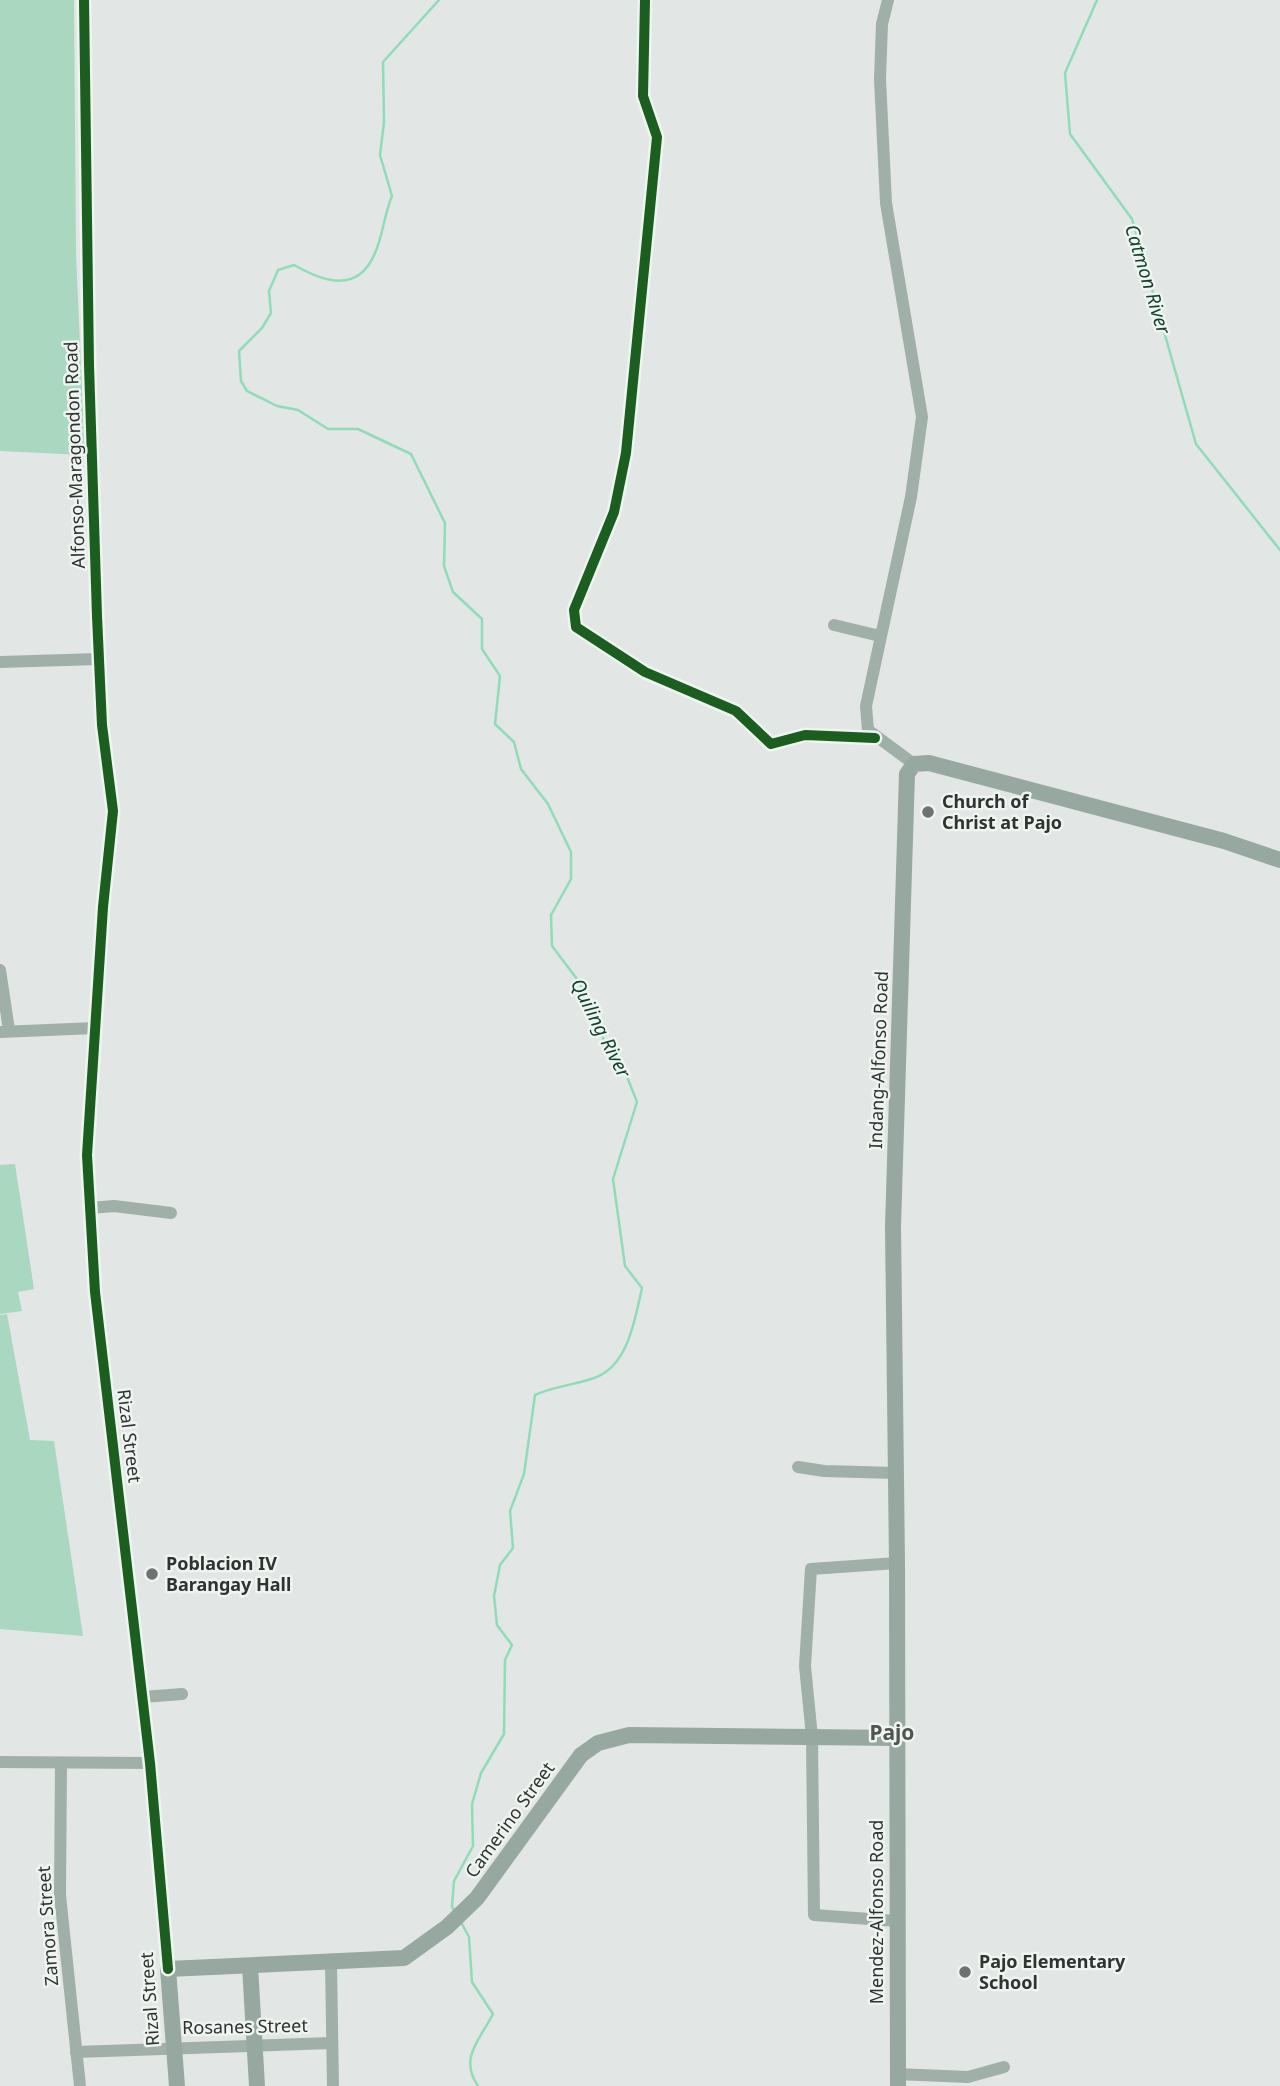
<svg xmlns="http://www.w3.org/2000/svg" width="1280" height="2086" font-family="'Noto Sans',sans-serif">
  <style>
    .green { fill: #aad7c0 }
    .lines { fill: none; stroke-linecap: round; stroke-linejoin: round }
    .stream { stroke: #8fdcb9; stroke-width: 2.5 }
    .minor { stroke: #a0b0a8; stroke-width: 12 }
    .major { stroke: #97a8a1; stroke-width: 16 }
    .cycleway-casing { stroke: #eef4f0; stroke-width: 15 }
    .cycleway { stroke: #1b5e20; stroke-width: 10 }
    .poi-dot { fill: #6f7270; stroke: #eef4f0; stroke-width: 2.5 }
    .labels { text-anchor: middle; stroke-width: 5; stroke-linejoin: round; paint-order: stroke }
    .street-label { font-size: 18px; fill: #313332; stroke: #eef4f0 }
    .poi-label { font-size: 18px; font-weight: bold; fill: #313332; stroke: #eef4f0; text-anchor: start }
    .water-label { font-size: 19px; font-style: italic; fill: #13422e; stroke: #eef4f0 }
    .quarter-label { font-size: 21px; font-weight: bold; fill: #505452; stroke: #eef4f0 }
  </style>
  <rect width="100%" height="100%" fill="#e2e6e4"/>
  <g class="green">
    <path d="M0 0H74L76 255 85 455 0 451Z"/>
    <path d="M15 1164 34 1289 18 1292 22 1311 0 1314V1165Z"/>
    <path d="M7 1314 30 1440 54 1441 83 1636 0 1629V1315Z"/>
  </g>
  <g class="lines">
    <g class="stream">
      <path d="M439 0 383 62 384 122 380 155 392 196C384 215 383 235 375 253 358 294 324 282 294 265L278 270 269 291 271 313 262 328 239 351 241 381 247 391 277 406 298 410 328 429H358L411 454 445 523 444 566 453 592 482 619V649L500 676 495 724 514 742 521 769 548 804 571 852V879L551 915 552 946 580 983 605 1043 626 1074 637 1102 613 1179 625 1266 642 1288C635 1319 628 1367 594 1378 575 1385 554 1386 535 1395L524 1474 510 1511 513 1548 500 1565 494 1596 497 1625 512 1645 505 1660 504 1734 481 1773 472 1804 473 1846 454 1881 452 1906 455 1913"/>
      <path d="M1097 0 1065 73 1070 134 1132 219 1196 444 1280 550"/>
      <path d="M461 1922 469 1937 472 1982 493 2014C479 2041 459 2058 478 2086"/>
    </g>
    <g class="minor">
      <path d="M84 0 89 365 97 616 102 725 113 811 103 907 87 1155 95 1292 150 1763 168 1969"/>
      <path d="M645 0 643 96 657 137 626 453 614 512 574 610 576 627 645 672 736 711 771 744 805 735 875 738"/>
      <path d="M888 0 882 24 880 79 886 203 922 417 911 497 866 706 868 730 914 764"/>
      <path d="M834 625 880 636"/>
      <path d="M0 662 99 659"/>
      <path d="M0 970 9 1030"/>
      <path d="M0 1032 95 1028"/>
      <path d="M90 1208 114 1206 171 1213"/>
      <path d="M798 1467 824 1471 896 1473"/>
      <path d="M143 1697 182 1694"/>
      <path d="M0 1762 150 1763"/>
      <path d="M61 1764 60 1895 80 2086"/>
      <path d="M897 1921 814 1915 812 1737 805 1666 811 1569 897 1563"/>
      <path d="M331 1963 333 2086"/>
      <path d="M76 2052 331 2043"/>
      <path d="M896 2074 968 2077 1004 2067"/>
    </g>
    <g class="major">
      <path d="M250 1966 257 2086"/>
      <path d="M177 2086 168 1969 404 1958 447 1927 477 1898 581 1755 598 1743 629 1735 896 1738"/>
      <path d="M898 2086 897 1563 893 1226 907 774 914 764 929 763 1224 841 1280 860"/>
    </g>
    <g class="cycleway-casing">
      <g id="cycleway">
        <path d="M84 0 89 365 97 616 102 725 113 811 103 907 87 1155 95 1292 150 1763 168 1969"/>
        <path d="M645 0 643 96 657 137 626 453 614 512 574 610 576 627 645 672 736 711 771 744 805 735 875 738"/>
      </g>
    </g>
    <use href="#cycleway" class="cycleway"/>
  </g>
  <g class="poi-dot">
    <circle cx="928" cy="812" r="7"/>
    <circle cx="152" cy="1574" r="7"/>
    <circle cx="965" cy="1972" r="7"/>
  </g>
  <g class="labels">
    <g class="street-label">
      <text transform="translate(75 455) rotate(-92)" y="6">Alfonso-Maragondon Road</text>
      <text transform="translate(879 1060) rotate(-88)" y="6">Indang-Alfonso Road</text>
      <text transform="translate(129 1436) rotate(83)" y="6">Rizal Street</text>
      <text transform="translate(510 1820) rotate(-54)" y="6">Camerino Street</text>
      <text transform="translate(877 1912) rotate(-90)" y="6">Mendez-Alfonso Road</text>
      <text transform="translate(48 1926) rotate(-94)" y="6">Zamora Street</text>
      <text transform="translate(150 1999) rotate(-94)" y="6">Rizal Street</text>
      <text transform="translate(245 2027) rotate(-1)" y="6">Rosanes Street</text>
    </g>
    <g class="poi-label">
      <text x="942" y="808">Church of<tspan x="942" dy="21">Christ at Pajo</tspan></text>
      <text x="166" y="1570">Poblacion IV<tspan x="166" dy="21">Barangay Hall</tspan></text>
      <text x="979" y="1968">Pajo Elementary<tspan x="979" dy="21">School</tspan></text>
    </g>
    <g class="water-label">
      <text transform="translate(1148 279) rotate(73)" y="7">Catmon River</text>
      <text transform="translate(601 1028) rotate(63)" y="7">Quiling River</text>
    </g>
    <g class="quarter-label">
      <text x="892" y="1740">Pajo</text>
    </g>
  </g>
</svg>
